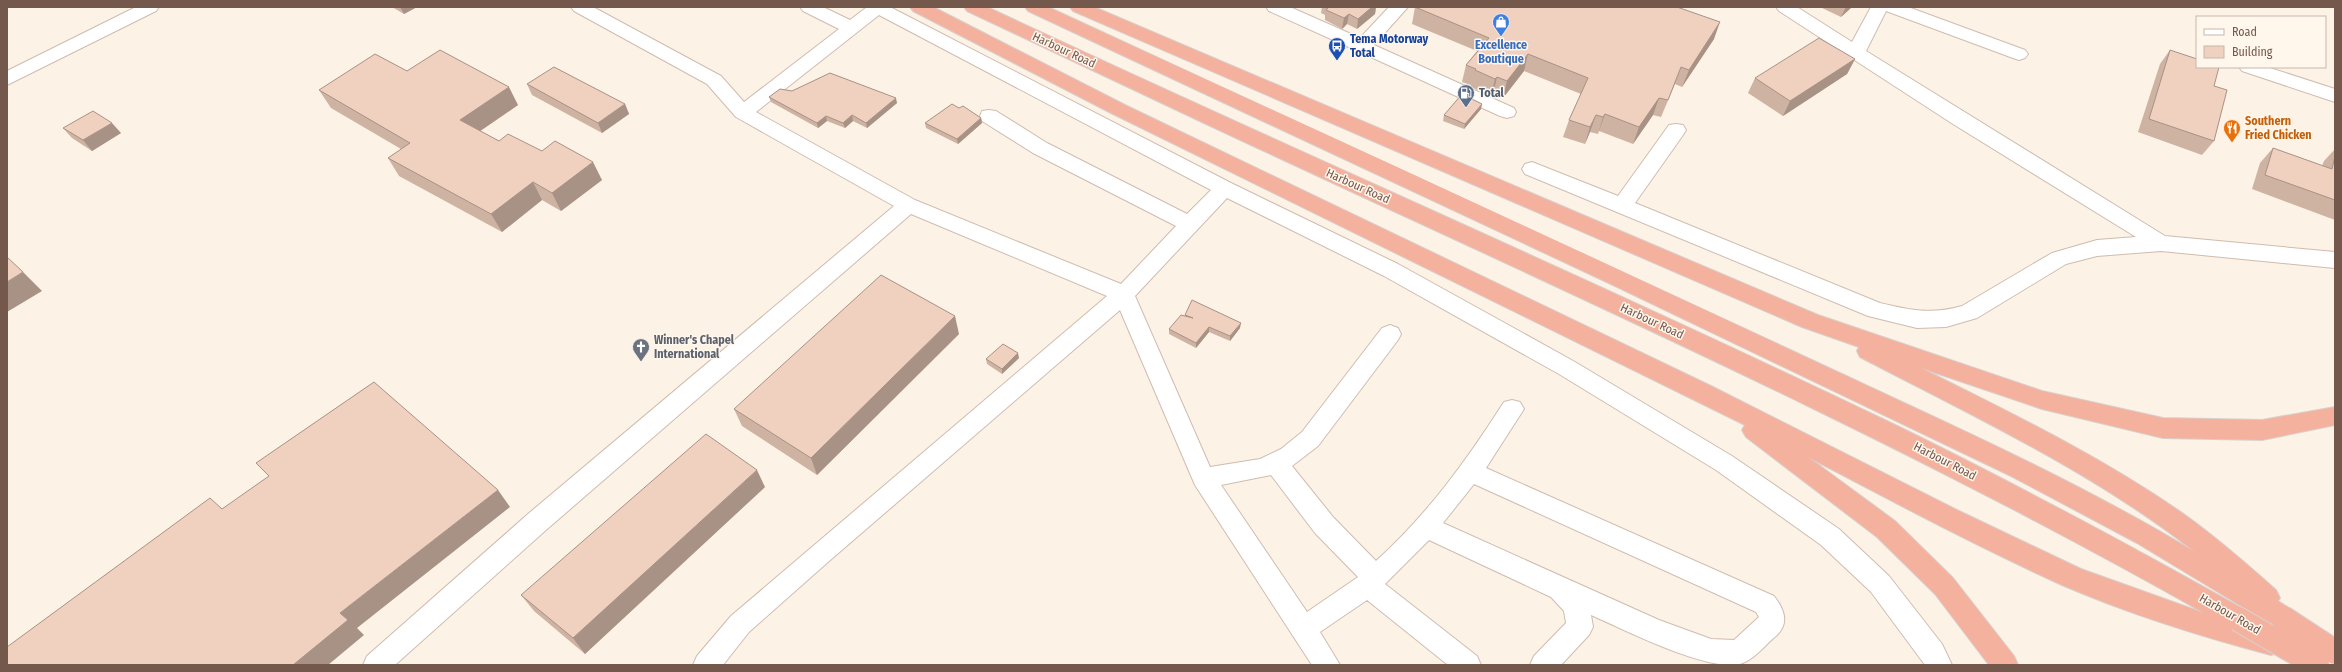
<svg xmlns="http://www.w3.org/2000/svg" width="2342" height="672" font-family="'Fira Sans Condensed',sans-serif">
  <style>
    .lines { fill: none; stroke-linecap: round; stroke-linejoin: round }
    .minor-casing { stroke: #cfbcaf; stroke-width: 2 }
    .highway-casing { stroke: #d8d0cd; stroke-width: 2 }
    .minor { fill: #fff; fill-rule: evenodd }
    .highway { fill: #f4b19e; fill-rule: evenodd }
    .highway-bridge-casing { stroke: #d8d0cd; stroke-width: 26; stroke-linecap: butt }
    .highway-bridge { stroke: #f4b19e; stroke-width: 24 }
    .wall { fill: #ceb3a3 }
    .shaded-wall { fill: #a89285 }
    .building { fill: #f0d0be; stroke: #a89285 }
    .labels { text-anchor: middle; stroke-width: 3; stroke-linejoin: round; paint-order: stroke }
    .transit-label { font-size: 12px; font-weight: bold; fill: #164399; stroke: #fff6ec; text-anchor: start }
    .shop-label { font-size: 12px; font-weight: bold; fill: #366cbe; stroke: #fff6ec }
    .street-label { font-size: 12px; fill: #74584b; stroke: #fff6ec }
    .service-label { font-size: 12px; font-weight: bold; fill: #4e5e75; stroke: #fff6ec; text-anchor: start }
    .food-label { font-size: 12px; font-weight: bold; fill: #c56008; stroke: #fff6ec; text-anchor: start }
    .worship-label { font-size: 12px; font-weight: bold; fill: #5b616d; stroke: #fff6ec; text-anchor: start }
  </style>
  <rect width="100%" height="100%" fill="#fcf2e6"/>
  <g class="lines">
    <g class="minor-casing">
      <g id="minor">
        <path d="M136 7H159L156 11 7 85V71Z"/>
        <path d="M571 7H593L721 76 744 102 839 29 803 11 800 7H823L850 20 867 7H890L1231 183 1398 264 1575 362 1732 456 1839 529 1889 576 1942 644 1952 665H1925L1871 592 1821 545 1716 470 1559 374 1384 276 1227 198 1135 296 1210 467 1260 459 1281 449 1302 432 1382 328 1390 325 1398 328 1401 334 1398 340 1318 446 1292 466 1333 517 1376 561C1427 515 1467 460 1504 402L1512 400 1520 402 1524 409 1486 468 1774 596C1784 609 1790 623 1776 636 1765 645 1754 660 1740 664 1707 672 1623 629 1591 615L1593 627 1589 635 1561 665H1530L1534 656 1566 623 1564 611 1551 597 1429 540 1385 584 1477 656 1481 665H1448L1367 600 1320 632 1340 665H1312L1195 485 1120 310 828 562 749 632 723 665H693L697 656 731 616 1107 296 911 214 546 530 395 665H363L367 656 528 514 894 206 736 117 707 84 574 11ZM879 15 1211 190 1187 214 1047 143 996 111 989 110 982 111 980 116 982 121 1033 153 1176 226 1121 284 915 200 756 112ZM1271 475 1315 533 1358 577 1307 612 1221 485ZM1474 484 1756 612 1759 617 1734 640 1711 639 1659 620 1443 523Z"/>
        <path d="M1266 7H1290L1360 38 1389 7H1408L1374 45 1514 108 1516 112 1514 116 1507 118 1500 116 1362 53 1355 52 1353 49 1269 11Z"/>
        <path d="M1776 7H1797L1852 42 1871 7H1908L2025 50 2028 54 2025 58 2019 60 2013 58 1886 11 1866 51 2165 236 2335 252V268L2161 251 2097 256 2066 264 1977 318 1946 327 1917 328 1868 316 1525 174 1522 169 1525 164 1532 162 1618 196 1669 125 1676 124 1683 125 1686 130 1683 135 1635 203 1880 303C1910 310 1931 315 1962 306L2052 253 2097 240 2136 237 1953 124 1779 11Z"/>
        <path d="M2239 67H2267L2335 89V102L2242 71Z"/>
      </g>
    </g>
    <g class="highway-casing">
      <g id="highway">
        <path d="M910 7H933L1125 105 1713 387 1959 511 2081 569 2204 613C1880 429 1541 281 1204 123 1125 86 1046 48 967 11L964 7H987C1286 147 1589 278 1887 421 2009 480 2129 545 2247 611L2251 619 2248 625 2280 634 2284 643 2280 652 2271 655C2200 636 2129 614 2062 585 1976 546 1892 501 1808 457L1895 521 1953 578 2014 656 2018 665H1989L1935 594 1877 537 1746 437 1742 430 1745 425 1111 113 913 11Z"/>
        <path d="M1025 7H1048C1294 120 1540 232 1784 347 1922 412 2064 473 2195 552 2093 472 1975 417 1860 357L1857 351 1859 347 1802 327 1073 11 1070 7H1094L1818 315 2042 391 2163 418 2262 420 2335 407V425L2262 440 2163 438 2042 409 1921 368C2011 413 2102 457 2185 515 2217 538 2247 564 2276 590L2280 598 2278 601 2292 610 2296 618 2292 626 2283 630 2274 626 2137 543 2011 476 1613 285 1028 11Z"/>
      </g>
    </g>
    <use href="#minor" class="minor"/>
    <use href="#highway" class="highway"/>
    <g class="highway-bridge-casing">
      <g id="highway-bridge">
        <path d="M2283 618 2335 652"/>
        <path d="M2238 619 2317 665"/>
      </g>
    </g>
    <use href="#highway-bridge" class="highway-bridge"/>
  </g>
  <g class="wall">
    <path d="M392 7H417L404 14Z"/>
    <path d="M1322 7H1376L1375 14 1357 29 1347 24 1342 29 1325 20V15L1321 13Z"/>
    <path d="M1415 7 1714 39 1682 87 1675 84 1661 117 1653 115 1633 144 1599 131 1598 134 1590 132 1585 144 1563 137 1569 120 1581 94 1524 71 1503 98 1493 94 1491 96 1471 87V85L1462 82 1466 65 1477 51 1412 24Z"/>
    <path d="M1820 7H1852L1841 17Z"/>
    <path d="M2170 50 2214 86V141L2202 155 2138 132 2160 64Z"/>
    <path d="M1855 59 1847 74 1783 116 1748 93 1755 78Z"/>
    <path d="M527 84 625 104 629 114 602 133 532 95Z"/>
    <path d="M319 90 518 105 480 131 499 141 542 151 602 180 561 211 542 200 502 232 399 176 388 158 401 149 331 108Z"/>
    <path d="M769 97 897 103 867 128 853 121 845 128 827 121 818 128 771 102Z"/>
    <path d="M959 108 981 118 982 123 958 144 926 128 925 123Z"/>
    <path d="M1481 109 1464 129 1443 121 1444 115Z"/>
    <path d="M63 128 121 133 92 151 72 138Z"/>
    <path d="M2273 148 2322 166 2324 161 2335 149V220L2252 189 2260 163Z"/>
    <path d="M1185 315 1240 328 1230 341 1209 332 1196 348 1169 334V329L1185 316Z"/>
    <path d="M959 334 817 475 742 426 734 409Z"/>
    <path d="M1019 358 1002 374 987 364 986 359Z"/>
    <path d="M765 487 585 654 534 611 521 595Z"/>
  </g>
  <g class="shaded-wall">
    <path d="M400 7H417L404 14Z"/>
    <path d="M1372 7H1376L1375 14 1357 29 1358 19Z"/>
    <path d="M1846 7H1852L1841 17Z"/>
    <path d="M1349 14 1347 24 1342 29 1344 18Z"/>
    <path d="M1720 22 1714 39 1682 87 1689 70Z"/>
    <path d="M1528 54 1524 71 1503 98 1507 81Z"/>
    <path d="M1855 59 1847 74 1783 116 1790 101Z"/>
    <path d="M1497 77 1493 94 1491 96 1495 79Z"/>
    <path d="M509 87 518 105 470 138 460 120Z"/>
    <path d="M896 98 897 103 867 128 866 123Z"/>
    <path d="M1659 98 1653 115 1633 144 1639 127Z"/>
    <path d="M625 104 629 114 602 133 598 123Z"/>
    <path d="M1482 104 1481 109 1464 129 1465 124Z"/>
    <path d="M1605 114 1599 131 1598 134 1603 117Z"/>
    <path d="M852 115 853 121 845 128 843 123Z"/>
    <path d="M1596 115 1590 132 1585 144 1590 127Z"/>
    <path d="M826 116 827 121 818 128 817 123Z"/>
    <path d="M981 118 982 123 958 144 957 139Z"/>
    <path d="M112 123 121 133 92 151 83 140Z"/>
    <path d="M593 162 602 180 561 211 552 193Z"/>
    <path d="M533 182 542 200 502 232 491 214Z"/>
    <path d="M23 272 42 291 7 312V282Z"/>
    <path d="M955 316 959 334 817 475 811 458Z"/>
    <path d="M1241 323 1240 328 1230 341V336Z"/>
    <path d="M1209 327V332L1196 348V343Z"/>
    <path d="M1018 353 1019 358 1002 374V369Z"/>
    <path d="M757 470 765 487 585 654 573 638Z"/>
    <path d="M498 490 510 507 357 628 364 635 328 665H293L340 613Z"/>
  </g>
  <g class="building">
    <path d="M1329 7H1372L1358 19 1349 14 1344 18 1326 10Z"/>
    <path d="M1415 7H1677L1720 22 1689 70 1681 67 1668 100 1659 98 1639 127 1605 114 1603 117 1596 115 1590 127 1569 120 1588 78 1528 54 1507 81 1497 77 1495 79 1475 70 1476 69 1466 65 1489 38Z"/>
    <path d="M1819 38 1855 59 1790 101 1755 78Z"/>
    <path d="M440 50 509 87 460 120 499 141 508 134 542 151 555 141 593 162 552 193 533 182 491 214 388 158 410 143 319 90 375 54 407 71Z"/>
    <path d="M2170 50 2197 59V67H2219L2214 86 2227 90 2214 141 2149 119Z"/>
    <path d="M554 67 625 104 598 123 527 84Z"/>
    <path d="M830 73 896 98 866 123 852 115 843 123 826 116 817 123 769 97 780 89 792 91Z"/>
    <path d="M1462 94 1482 104 1465 124 1444 115Z"/>
    <path d="M952 104 959 108 963 106 981 118 957 139 925 123Z"/>
    <path d="M93 111 112 123 83 140 63 128Z"/>
    <path d="M2273 148 2332 169 2335 156V200L2265 175Z"/>
    <path d="M7 257 23 272 7 282Z"/>
    <path d="M881 275 955 316 811 458 734 409Z"/>
    <path d="M1192 300 1241 323 1230 336 1209 327 1196 343 1169 329 1181 315 1193 318 1185 315Z"/>
    <path d="M1003 344 1018 353 1002 369 986 359Z"/>
    <path d="M374 382 498 490 340 613 348 620 293 665H7V647L210 498 222 509 269 476 256 463Z"/>
    <path d="M706 434 757 470 573 638 521 595Z"/>
  </g>
  <defs>
    <g id="shop-pin" transform="scale(0.9)"><path d="M0 17L-7.5 6A9.5 9.5 0 1 1 7.5 6Z" fill="#3f7fe0" stroke="#fff6ec"/><path d="M-5-2.5h2.3a2.7 3.5 0 0 1 5.4 0H5L5.5 6h-11ZM-1.5-2.5h3a1.5 2.3 0 0 0-3 0Z" fill="#fff"/></g>
    <g id="bus-pin" transform="scale(0.9)"><path d="M0 17L-7.5 6A9.5 9.5 0 1 1 7.5 6Z" fill="#1a4fb4" stroke="#fff6ec"/><path d="M-5-6H5V4H4V6H2V4H-2V6H-4V4H-5ZM-3.5-4V0h7V-4ZM-3.5 1.2v1.5H-2V1.2ZM2 1.2v1.5H3.5V1.2Z" fill="#fff"/></g>
    <g id="fuel-pin" transform="scale(0.9)"><path d="M0 17L-7.5 6A9.5 9.5 0 1 1 7.5 6Z" fill="#5c6f8a" stroke="#fff6ec"/><path d="M-5.5-6h7V0h2V4h1.3V-2.5L3-4.5l.8-.8L6-3V5H2.5V1h-1V6h-7ZM-4.2-4.7v3.2H.2V-4.7Z" fill="#fff"/></g>
    <g id="restaurant-pin" transform="scale(0.9)"><path d="M0 17L-7.5 6A9.5 9.5 0 1 1 7.5 6Z" fill="#e8710a" stroke="#fff6ec"/><path d="M-5-6h1v4h1v-4h1v4h1v-4h1v5L-1.5 .5V6h-2V.5L-5-1ZM5-6V6H3V1.5H1.5Q1.5-4 5-6Z" fill="#fff"/></g>
    <g id="church-pin" transform="scale(0.9)"><path d="M0 17L-7.5 6A9.5 9.5 0 1 1 7.5 6Z" fill="#6b7280" stroke="#fff6ec"/><path d="M-1.2-6h2.4v3.5h3.3v2.4h-3.3V6h-2.4V-.1h-3.3v-2.4h3.3Z" fill="#fff"/></g>
  </defs>
  <g fill-rule="evenodd">
    <use href="#shop-pin" x="1501" y="22"/>
    <use href="#bus-pin" x="1337" y="46"/>
    <use href="#fuel-pin" x="1466" y="93"/>
    <use href="#restaurant-pin" x="2232" y="128"/>
    <use href="#church-pin" x="641" y="347"/>
  </g>
  <g class="labels">
    <g class="transit-label">
      <text x="1350" y="43">Tema Motorway<tspan x="1350" dy="14">Total</tspan></text>
    </g>
    <g class="shop-label">
      <text x="1501" y="49">Excellence<tspan x="1501" dy="14">Boutique</tspan></text>
    </g>
    <g class="street-label">
      <text transform="translate(1064 50) rotate(25)" y="4">Harbour Road</text>
      <text transform="translate(1358 186) rotate(24)" y="4">Harbour Road</text>
      <text transform="translate(1652 321) rotate(25)" y="4">Harbour Road</text>
      <text transform="translate(1945 461) rotate(27)" y="4">Harbour Road</text>
      <text transform="translate(2230 614) rotate(30)" y="4">Harbour Road</text>
    </g>
    <g class="service-label">
      <text x="1479" y="97">Total</text>
    </g>
    <g class="food-label">
      <text x="2245" y="125">Southern<tspan x="2245" dy="14">Fried Chicken</tspan></text>
    </g>
    <g class="worship-label">
      <text x="654" y="344">Winner's Chapel<tspan x="654" dy="14">International</tspan></text>
    </g>
  </g>
  <rect width="2342" height="672" fill="none" stroke="#74584b" stroke-width="16"/>
  <rect x="2196" y="16" width="130" height="52" fill="#fff6ec" stroke="#c7b7ac"/>
  <rect x="2204" y="29" width="20" height="6" fill="#ffffff" stroke="#c7b7ac"/>
  <text x="2232" y="36" font-size="12" fill="#74584b">Road</text>
  <rect x="2204" y="46" width="20" height="12" fill="#f0d0be" stroke="#c7b7ac"/>
  <text x="2232" y="56" font-size="12" fill="#74584b">Building</text>
</svg>
